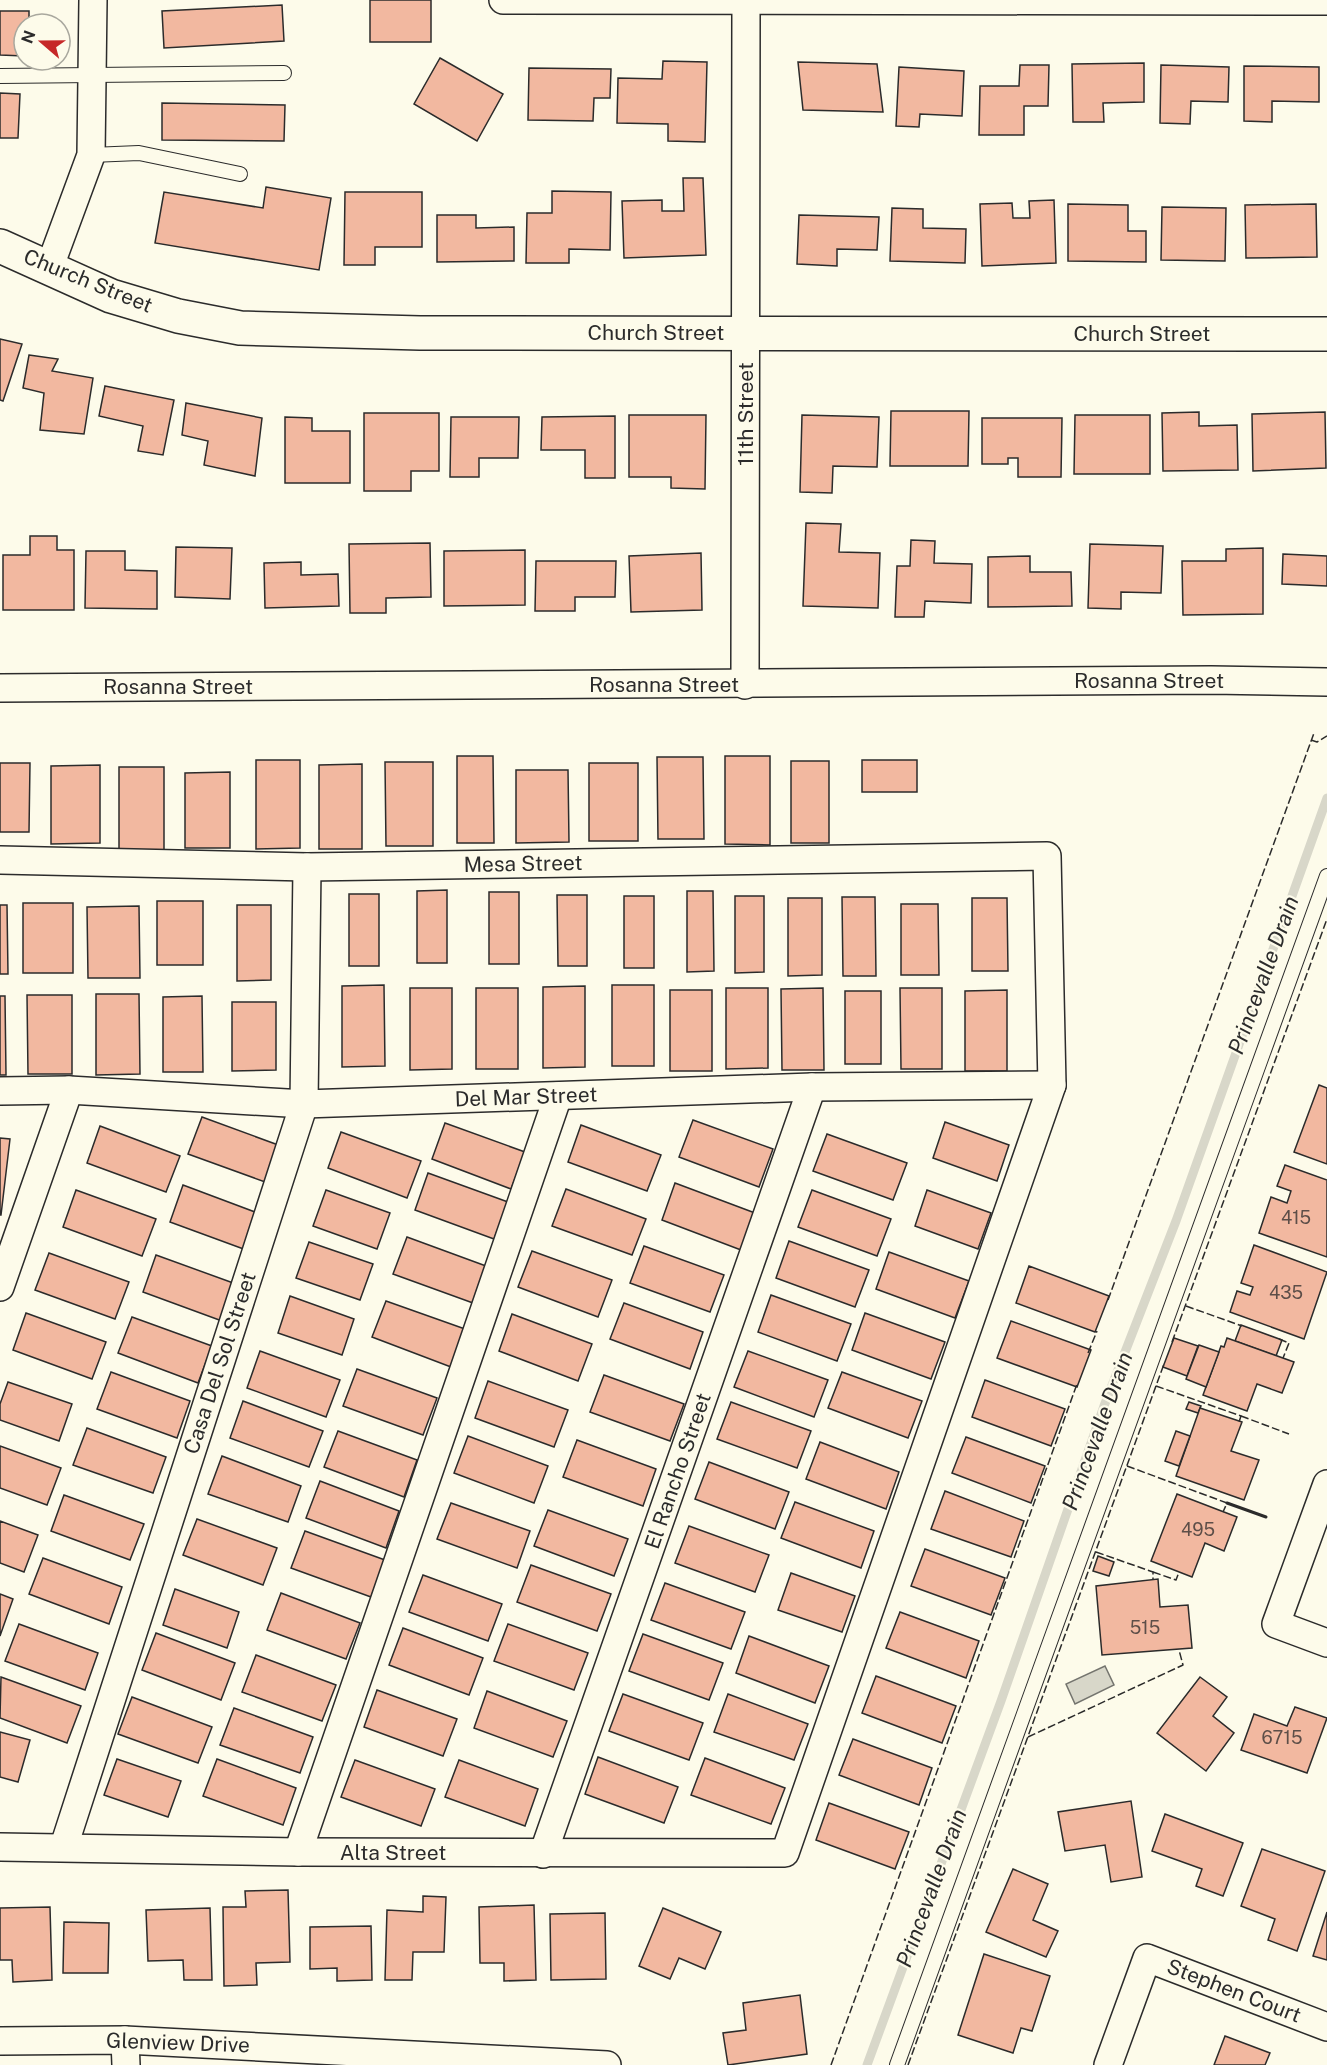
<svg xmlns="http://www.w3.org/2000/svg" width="1327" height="2065" font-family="'Public Sans',sans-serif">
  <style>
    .water { fill: #d8d7c9; stroke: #74746e; stroke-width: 1.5 }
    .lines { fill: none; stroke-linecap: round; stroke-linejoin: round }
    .stream { stroke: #d8d7c9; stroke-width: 9 }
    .building { fill: #f2b8a0; stroke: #2b2b2b; stroke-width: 1.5 }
    .service-casing { stroke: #2b2b2b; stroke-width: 16 }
    .minor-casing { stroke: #2b2b2b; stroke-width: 30 }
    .tertiary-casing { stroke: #2b2b2b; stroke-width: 36 }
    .service { stroke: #fdfbea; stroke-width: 14 }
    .minor { stroke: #fdfbea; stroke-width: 27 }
    .tertiary { stroke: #fdfbea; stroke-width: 33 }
    .fence { stroke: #2b2b2b; stroke-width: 1.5; stroke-dasharray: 8 3; stroke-linecap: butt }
    .wall { stroke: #2b2b2b; stroke-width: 3 }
    .labels { text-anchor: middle; stroke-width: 4.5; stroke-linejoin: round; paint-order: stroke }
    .number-label { font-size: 18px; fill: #5d4e48 }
    .street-label { font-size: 21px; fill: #2b2b2b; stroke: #fdfbea }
    .water-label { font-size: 22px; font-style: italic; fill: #2b2b2b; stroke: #fdfbea }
  </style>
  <rect width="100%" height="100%" fill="#fdfbea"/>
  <path class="water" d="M1105 1666 1114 1685 1075 1704 1066 1684Z"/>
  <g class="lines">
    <path class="stream" d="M867 2065 1001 1701 1104 1406 1176 1221 1327 798"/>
  </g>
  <g class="building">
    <rect x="370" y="0" width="61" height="42"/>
    <path d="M282 5 284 41 164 48 162 11Z"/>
    <path d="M0 11H29V24H24V56L0 55Z"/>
    <path d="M440 58 503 94 477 141 414 104Z"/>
    <path d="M663 61 707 62 705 142 668 141V124L617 123 618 78 662 79Z"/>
    <path d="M798 62 877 64 883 112 803 110Z"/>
    <path d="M1144 63V102L1103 103 1104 122H1073L1072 64Z"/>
    <path d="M1020 65H1049L1048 106H1024V135H979L980 86H1019Z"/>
    <path d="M1161 65 1229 67 1228 102 1191 101 1190 124 1160 123Z"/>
    <path d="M1244 66 1319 67V102L1272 101V122L1244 121Z"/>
    <path d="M899 67 964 71 962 116 920 114 919 127 896 126Z"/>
    <path d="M529 68 611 69 610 98H594L593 121 528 120Z"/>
    <path d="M0 93 20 94 18 138H0Z"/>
    <path d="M162 103 285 105 284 141 162 140Z"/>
    <path d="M683 178H703L706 255 624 258 622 201 662 200V211H684Z"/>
    <path d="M266 187 331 198 319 270 155 243 164 192 263 208Z"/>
    <path d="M552 191 611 192 610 250 569 249V263H526L527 213H552Z"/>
    <path d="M345 192H422V247H375V265H344Z"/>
    <path d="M1054 200 1056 263 982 266 980 204 1012 203 1013 218H1030L1029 201Z"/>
    <path d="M1068 204 1128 205V231H1146V262L1068 261Z"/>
    <path d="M1316 204 1317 257 1246 258 1245 205Z"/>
    <path d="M1162 207 1226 208 1225 261 1161 260Z"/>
    <path d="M892 208 923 209V228L966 229 965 263 890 261Z"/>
    <path d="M437 215H476V228L514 227V261L437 262Z"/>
    <path d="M799 215 879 217 877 250 837 249V266L797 264Z"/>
    <path d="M0 339 22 344 3 401 0 400Z"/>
    <path d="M29 355 58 359 52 371 93 378 84 434 40 430 44 393 23 388Z"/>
    <path d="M105 386 174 400 163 455 138 451 143 426 99 416Z"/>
    <path d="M186 403 262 418 255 476 204 465 208 441 182 435Z"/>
    <path d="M891 411H969L968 466H890Z"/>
    <path d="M1199 412V426L1237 425 1238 470 1163 471 1162 413Z"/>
    <path d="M1325 412 1326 468 1253 471 1252 414Z"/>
    <path d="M364 413H439V471H411V491H364Z"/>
    <path d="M629 415H706L705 489 671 488V477H629Z"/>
    <path d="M802 415 879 417 877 467 833 466 832 493 800 492Z"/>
    <path d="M1075 415H1150V474H1074Z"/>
    <path d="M615 416V478H585V450H541L542 417Z"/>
    <path d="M285 417 312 418V431H350V483H285Z"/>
    <path d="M451 417H519L518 458H479V477H450Z"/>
    <path d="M982 418H1062L1061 477H1018V458H1008V464H982Z"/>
    <path d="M806 523 841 524 839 552 880 553 878 608 803 606Z"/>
    <path d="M30 536H57V550H74V610H3V555H30Z"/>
    <path d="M911 540 935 541 934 563 972 564 971 603 925 601 924 617H895L897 566H910Z"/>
    <path d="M430 543 431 597 386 598V613H350L349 544Z"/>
    <path d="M1090 544 1163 546 1161 593 1121 592V609L1088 608Z"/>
    <path d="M176 547 232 548 230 599 175 597Z"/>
    <path d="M1263 548V614L1183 615 1182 561H1226V549Z"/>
    <path d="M525 550V605L444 606V551Z"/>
    <path d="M86 551H125V570L157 571V609L85 608Z"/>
    <path d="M701 553 702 610 631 612 629 556Z"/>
    <path d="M1283 554 1327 556V586L1282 584Z"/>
    <path d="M1030 556V572H1071L1072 606 988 607V557Z"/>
    <path d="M536 561H616L615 597H575V611H535Z"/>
    <path d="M301 562V575L338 574 339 606 265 608 264 563Z"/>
    <path d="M457 756H493L494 843H457Z"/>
    <path d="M725 756H770V845L725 844Z"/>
    <path d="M657 757H703L704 839H658Z"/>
    <path d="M256 760H300V848L256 849Z"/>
    <rect x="862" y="760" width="55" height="32"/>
    <rect x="791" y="761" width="38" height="82"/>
    <path d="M385 762H433V846H386Z"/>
    <path d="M0 763H30L29 832H0Z"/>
    <rect x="589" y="763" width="49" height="78"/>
    <path d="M362 764V849H319V765Z"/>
    <path d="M100 765V843L51 844V766Z"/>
    <rect x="119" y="767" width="45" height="83"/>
    <path d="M516 770H568L569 842 516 843Z"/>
    <path d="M230 772V848H185V773Z"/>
    <path d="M447 890V963H417V891Z"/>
    <path d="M687 891H713L714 971 687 972Z"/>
    <rect x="489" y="892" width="30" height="72"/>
    <rect x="349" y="894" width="30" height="72"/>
    <path d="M557 895H587V966H558Z"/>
    <rect x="624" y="896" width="30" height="72"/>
    <path d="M735 896H764V972L735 973Z"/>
    <path d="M842 897H875L876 976H843Z"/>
    <path d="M788 898H822V975L788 976Z"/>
    <path d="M972 898H1007L1008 971H972Z"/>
    <rect x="157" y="901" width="46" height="64"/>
    <rect x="23" y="903" width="50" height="70"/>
    <path d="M901 904H938L939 975H901Z"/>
    <path d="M0 905H7L8 974H0Z"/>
    <path d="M237 905H271V980L237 981Z"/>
    <path d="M139 906 140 978H88L87 907Z"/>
    <path d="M384 985 385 1066 342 1067V986Z"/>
    <rect x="612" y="985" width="42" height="81"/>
    <path d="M585 986V1067L543 1068V987Z"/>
    <path d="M410 988H452V1069L410 1070Z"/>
    <rect x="476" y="988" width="42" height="81"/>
    <path d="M726 988H768V1068L726 1069Z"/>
    <path d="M823 988 824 1070H782L781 989Z"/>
    <path d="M900 988H942V1069H901Z"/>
    <rect x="670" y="990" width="42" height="81"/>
    <path d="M1007 990V1071H965V991Z"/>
    <rect x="845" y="991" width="36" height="73"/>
    <path d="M96 994H139L140 1074 96 1075Z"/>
    <path d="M27 995H72V1074H28Z"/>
    <path d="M0 996H5L6 1075H0Z"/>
    <path d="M202 996 203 1072H163V997Z"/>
    <path d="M232 1002H276V1070L232 1071Z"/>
    <path d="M1319 1085 1327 1088V1164L1294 1152Z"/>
    <path d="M202 1117 281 1146 268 1183 188 1154Z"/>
    <path d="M693 1120 773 1149 759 1187 679 1157Z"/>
    <path d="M945 1122 1009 1145 997 1181 933 1158Z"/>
    <path d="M445 1123 525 1152 511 1189 432 1159Z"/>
    <path d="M581 1125 661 1155 647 1191 568 1162Z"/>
    <path d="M100 1126 180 1156 166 1192 87 1163Z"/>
    <path d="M341 1132 421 1161 407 1198 328 1168Z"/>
    <path d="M827 1134 907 1163 893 1200 813 1171Z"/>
    <path d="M0 1138 10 1139 1 1215H0Z"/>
    <path d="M1285 1165 1327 1180V1257L1259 1233 1271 1197 1287 1203 1291 1191 1277 1186Z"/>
    <path d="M428 1173 508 1202 494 1239 415 1210Z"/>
    <path d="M675 1183 755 1213 741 1250 662 1220Z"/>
    <path d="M183 1185 263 1215 249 1251 170 1222Z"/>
    <path d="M566 1189 646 1219 632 1255 552 1226Z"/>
    <path d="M76 1190 156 1219 142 1256 63 1227Z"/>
    <path d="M326 1190 390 1213 377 1249 313 1226Z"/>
    <path d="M812 1190 891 1219 877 1256 798 1227Z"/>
    <path d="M927 1190 991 1213 978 1249 915 1226Z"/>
    <path d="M407 1237 486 1266 473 1303 393 1274Z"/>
    <path d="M789 1241 869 1270 855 1307 776 1278Z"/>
    <path d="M309 1242 373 1264 360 1300 296 1278Z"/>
    <path d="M1254 1245 1327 1272 1304 1339 1230 1312 1237 1291 1250 1295 1253 1287 1241 1283Z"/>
    <path d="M644 1246 724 1275 710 1312 630 1283Z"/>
    <path d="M532 1251 612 1280 598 1317 518 1287Z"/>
    <path d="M889 1252 969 1281 955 1318 876 1289Z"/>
    <path d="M49 1253 129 1282 115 1319 35 1290Z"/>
    <path d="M156 1255 236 1284 222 1321 143 1292Z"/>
    <path d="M1029 1266 1109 1296 1095 1332 1016 1303Z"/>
    <path d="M771 1295 851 1324 837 1361 758 1332Z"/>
    <path d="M290 1296 354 1319 342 1355 278 1333Z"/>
    <path d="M386 1301 465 1329 451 1367 372 1337Z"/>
    <path d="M624 1303 703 1332 690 1369 610 1339Z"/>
    <path d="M26 1313 106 1342 92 1379 13 1350Z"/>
    <path d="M865 1313 945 1342 931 1379 852 1350Z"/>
    <path d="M512 1314 592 1344 578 1381 499 1351Z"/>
    <path d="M132 1317 212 1346 198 1383 118 1353Z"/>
    <path d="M1011 1321 1091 1350 1077 1387 997 1358Z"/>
    <path d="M1241 1325 1282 1340 1276 1356 1235 1341Z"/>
    <path d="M1174 1338 1198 1346 1187 1376 1163 1367Z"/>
    <path d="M1227 1338 1294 1362 1282 1393 1257 1384 1247 1411 1203 1395 1221 1346 1224 1347Z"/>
    <path d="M1199 1345 1219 1352 1206 1387 1186 1379Z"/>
    <path d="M260 1351 340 1380 326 1417 247 1388Z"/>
    <path d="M748 1351 828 1380 814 1417 734 1387Z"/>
    <path d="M357 1369 437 1398 423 1435 343 1406Z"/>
    <path d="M111 1372 190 1401 177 1438 97 1409Z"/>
    <path d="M842 1372 922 1401 908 1438 828 1408Z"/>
    <path d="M604 1375 684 1404 670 1441 590 1412Z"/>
    <path d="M985 1380 1065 1409 1051 1446 972 1417Z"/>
    <path d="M488 1381 568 1410 554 1447 475 1418Z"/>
    <path d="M8 1382 72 1404 59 1441 0 1420V1404Z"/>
    <path d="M243 1401 323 1431 309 1467 230 1438Z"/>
    <path d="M731 1402 811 1431 797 1468 717 1439Z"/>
    <path d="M1189 1402 1201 1406 1198 1413 1186 1409Z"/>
    <path d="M1200 1408 1242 1422 1231 1451 1259 1460 1244 1500 1176 1476Z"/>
    <path d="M87 1428 166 1457 153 1493 73 1465Z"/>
    <path d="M338 1431 417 1460 404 1497 324 1467Z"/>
    <path d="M1176 1431 1190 1436 1179 1466 1165 1461Z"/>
    <path d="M468 1436 548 1466 534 1503 454 1473Z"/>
    <path d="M966 1437 1045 1466 1031 1503 952 1473Z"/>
    <path d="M577 1440 656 1469 643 1506 563 1477Z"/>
    <path d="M820 1442 899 1472 886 1509 806 1479Z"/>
    <path d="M0 1446 61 1468 47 1505 0 1488Z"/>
    <path d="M222 1456 301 1486 288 1522 208 1494Z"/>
    <path d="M709 1462 789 1492 775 1529 695 1499Z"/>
    <path d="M320 1481 399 1511 386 1548 306 1518Z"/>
    <path d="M945 1491 1024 1521 1011 1557 931 1529Z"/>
    <path d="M1177 1494 1237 1517 1224 1551 1205 1543 1192 1577 1151 1561Z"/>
    <path d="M64 1495 144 1524 130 1560 51 1531Z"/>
    <path d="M795 1502 874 1531 861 1568 781 1538Z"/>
    <path d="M451 1503 530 1531 517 1568 437 1539Z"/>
    <path d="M548 1510 628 1539 614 1576 534 1546Z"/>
    <path d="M197 1519 277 1548 263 1585 183 1555Z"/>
    <path d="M0 1521 38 1535 24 1572 0 1563Z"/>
    <path d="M689 1526 769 1555 755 1592 675 1563Z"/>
    <path d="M305 1531 385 1560 371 1597 291 1568Z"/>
    <path d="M925 1549 1005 1578 991 1615 911 1586Z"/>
    <path d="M1098 1556 1114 1562 1109 1576 1093 1571Z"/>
    <path d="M43 1558 122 1587 109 1624 29 1594Z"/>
    <path d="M531 1565 611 1594 597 1631 517 1602Z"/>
    <path d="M791 1573 855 1596 842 1632 778 1610Z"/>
    <path d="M423 1575 502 1604 488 1641 409 1612Z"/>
    <path d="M1158 1579 1160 1607 1188 1605 1192 1648 1102 1655 1096 1586Z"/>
    <path d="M665 1583 745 1612 731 1649 651 1620Z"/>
    <path d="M175 1589 239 1612 227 1648 163 1625Z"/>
    <path d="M281 1593 360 1623 346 1659 267 1630Z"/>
    <path d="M0 1594 13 1599 0 1636Z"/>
    <path d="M900 1612 979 1641 966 1678 886 1648Z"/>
    <path d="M19 1624 98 1653 85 1690 5 1661Z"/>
    <path d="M508 1624 588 1653 574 1690 494 1661Z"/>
    <path d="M403 1628 483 1658 469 1695 389 1665Z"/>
    <path d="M156 1633 235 1663 221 1700 142 1670Z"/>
    <path d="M643 1634 723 1663 709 1700 629 1671Z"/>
    <path d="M749 1636 829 1666 815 1703 736 1673Z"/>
    <path d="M256 1655 336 1685 322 1721 242 1692Z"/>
    <path d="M876 1676 956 1706 942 1743 862 1713Z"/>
    <path d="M1 1677 81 1706 67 1743 0 1718Z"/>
    <path d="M1200 1677 1227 1697 1213 1716 1234 1733 1206 1771 1157 1733Z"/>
    <path d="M377 1690 457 1719 443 1756 364 1727Z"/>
    <path d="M487 1691 567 1721 553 1757 474 1728Z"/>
    <path d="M623 1694 703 1723 689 1760 609 1731Z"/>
    <path d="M728 1694 808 1724 794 1760 714 1732Z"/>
    <path d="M132 1697 212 1727 198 1763 118 1734Z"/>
    <path d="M1295 1707 1327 1718 1307 1773 1241 1750 1254 1714 1287 1726Z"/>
    <path d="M234 1708 313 1737 300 1773 220 1745Z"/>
    <path d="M0 1732 30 1740 18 1782 0 1777Z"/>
    <path d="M853 1739 932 1768 919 1805 839 1775Z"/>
    <path d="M598 1757 678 1787 664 1823 585 1794Z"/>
    <path d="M705 1758 785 1788 771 1824 691 1795Z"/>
    <path d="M117 1759 181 1781 168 1817 104 1795Z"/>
    <path d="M217 1759 296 1788 283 1825 203 1796Z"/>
    <path d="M355 1760 435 1789 421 1826 341 1797Z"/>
    <path d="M459 1760 538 1789 525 1826 445 1797Z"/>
    <path d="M1131 1801 1142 1877 1111 1882 1105 1845 1065 1851 1058 1812Z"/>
    <path d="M829 1803 909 1832 895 1869 816 1840Z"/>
    <path d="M1165 1814 1243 1843 1223 1896 1196 1886 1202 1869 1152 1851Z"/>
    <path d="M1262 1849 1325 1871 1297 1951 1268 1940 1275 1919 1241 1906Z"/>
    <path d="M1013 1869 1048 1884 1033 1920 1058 1931 1046 1957 986 1932Z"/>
    <path d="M288 1890 290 1962 256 1963 257 1985 224 1986 223 1907H246L245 1891Z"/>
    <path d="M423 1896 446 1897 444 1952H413L412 1980H385L387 1910 423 1912Z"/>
    <path d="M534 1905 536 1980 504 1981V1963H480L479 1907Z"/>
    <path d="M50 1907 52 1980 13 1982 12 1960H0V1908Z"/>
    <path d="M210 1908 212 1980H184L183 1960 148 1961 146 1910Z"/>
    <path d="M663 1908 721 1932 705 1969 679 1958 670 1979 639 1966Z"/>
    <path d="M1327 1912V1960L1313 1956Z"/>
    <path d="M605 1913 606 1979 551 1980 550 1914Z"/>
    <path d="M64 1922 109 1923 108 1973H63Z"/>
    <path d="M371 1926 372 1980 337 1981V1968L310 1969V1927Z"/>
    <path d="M984 1954 1050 1976 1032 2031 1021 2028 1013 2053 958 2035Z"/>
    <path d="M800 1995 807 2054 728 2065 723 2033 746 2030 743 2003Z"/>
    <path d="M1225 2036 1270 2053 1265 2065H1214Z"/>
  </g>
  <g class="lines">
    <g class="service-casing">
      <g id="service">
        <path d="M0 76 284 73"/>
        <path d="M91 155 139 153 240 174"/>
        <path d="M897 2065 1327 876"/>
      </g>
    </g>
    <g class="minor-casing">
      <g id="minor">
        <path d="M503 0 1327 1"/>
        <path d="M50 266 91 155 93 0"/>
        <path d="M745 685 746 0"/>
        <path d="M0 688 1211 680 1327 682"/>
        <path d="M0 860 307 867 1047 856 1052 1085 785 1853 298 1852 0 1847"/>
        <path d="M0 1091 69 1090 304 1104 812 1087 1052 1085"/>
        <path d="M0 1287 69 1090"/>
        <path d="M1327 1484 1276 1624 1327 1643"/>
        <path d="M64 1846 304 1104 307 867"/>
        <path d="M298 1852 558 1096"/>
        <path d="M543 1854 812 1087"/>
        <path d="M125 2040 126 2065"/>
        <path d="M0 2041 125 2040 607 2065"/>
        <path d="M1108 2065 1147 1958 1327 2027"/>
      </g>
    </g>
    <g class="tertiary-casing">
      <path id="tertiary" d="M0 246 111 296 178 316 240 328 420 333 1327 334"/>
    </g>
    <use href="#service" class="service"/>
    <use href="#minor" class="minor"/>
    <use href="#tertiary" class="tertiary"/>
    <g class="fence">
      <path d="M1311 740 1317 742 1327 736"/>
      <path d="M1108 1300 1314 733"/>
      <path d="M1186 1306 1242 1326"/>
      <path d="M1279 1339 1289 1343 1283 1358"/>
      <path d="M1172 1342 1327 919"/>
      <path d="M1088 1353 1097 1331"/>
      <path d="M1156 1386 1241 1416 1239 1422"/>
      <path d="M1241 1416 1289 1434"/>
      <path d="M1127 1466 1227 1503 1223 1512"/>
      <path d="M1096 1552 1153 1572V1579"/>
      <path d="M1153 1572 1176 1580 1179 1572"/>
      <path d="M1028 1737 1183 1665 1179 1650"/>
      <path d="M831 2065 1077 1384"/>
      <path d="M908 2065 1164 1364"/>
    </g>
    <path class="wall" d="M1227 1503 1266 1517"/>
  </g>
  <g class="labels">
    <g class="number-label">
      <text x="1296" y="1224">415</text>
      <text x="1286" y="1299">435</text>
      <text x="1198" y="1536">495</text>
      <text x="1145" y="1634">515</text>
      <text x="1282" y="1744">6715</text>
    </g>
    <g class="street-label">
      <text transform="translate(88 281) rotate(22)" y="7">Church Street</text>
      <text x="656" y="340">Church Street</text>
      <text x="1142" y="341">Church Street</text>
      <text transform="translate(746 414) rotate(-90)" y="7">11th Street</text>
      <text x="1149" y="688">Rosanna Street</text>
      <text x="664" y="692">Rosanna Street</text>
      <text x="178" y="694">Rosanna Street</text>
      <text transform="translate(523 864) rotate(-1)" y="7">Mesa Street</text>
      <text transform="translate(526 1097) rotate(-2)" y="7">Del Mar Street</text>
      <text transform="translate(220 1363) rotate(-72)" y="7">Casa Del Sol Street</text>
      <text transform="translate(678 1471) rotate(-71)" y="7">El Rancho Street</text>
      <text x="393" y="1860">Alta Street</text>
      <text transform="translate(1234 1991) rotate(21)" y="7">Stephen Court</text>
      <text transform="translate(178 2043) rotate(2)" y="7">Glenview Drive</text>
    </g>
    <g class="water-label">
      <text transform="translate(1263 975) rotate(-70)" y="8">Princevalle Drain</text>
      <text transform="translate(1097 1431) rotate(-70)" y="8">Princevalle Drain</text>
      <text transform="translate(931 1888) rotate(-70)" y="8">Princevalle Drain</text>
    </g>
  </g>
  <g transform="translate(42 42) rotate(290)"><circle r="28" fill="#fdfbea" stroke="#a9a89e" stroke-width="1.5"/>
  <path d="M0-4.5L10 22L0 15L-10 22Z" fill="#c62828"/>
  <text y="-9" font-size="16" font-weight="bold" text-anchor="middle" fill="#2b2b2b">N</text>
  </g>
</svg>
